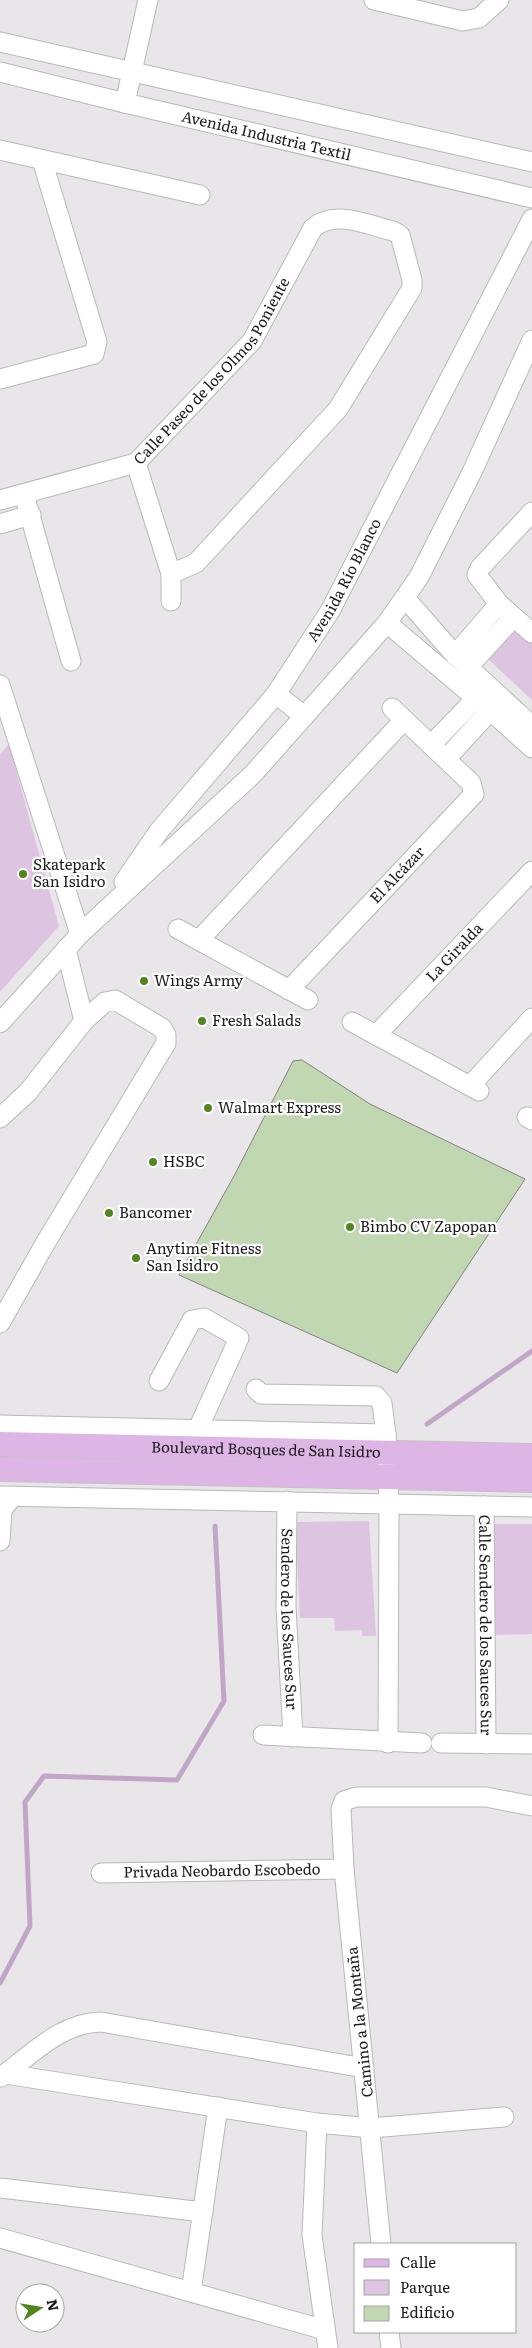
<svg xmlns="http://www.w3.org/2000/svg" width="532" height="2348" font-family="Literata,serif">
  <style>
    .green { fill: #ddc5e2 }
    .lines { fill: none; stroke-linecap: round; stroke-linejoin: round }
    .stream { stroke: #c2a6c8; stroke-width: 5 }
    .building { fill: #c0d7b1; stroke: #828481 }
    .minor-casing { stroke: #bab7ba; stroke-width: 21 }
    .major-casing { stroke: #c4c3c4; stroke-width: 26 }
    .minor { stroke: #fff; stroke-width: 19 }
    .major { stroke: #ddb6e5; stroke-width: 24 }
    .poi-dot { fill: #51861e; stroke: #fff; stroke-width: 2 }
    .labels { text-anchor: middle; stroke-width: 4.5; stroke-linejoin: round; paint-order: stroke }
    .street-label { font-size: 15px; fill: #1b1a1b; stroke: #fff }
    .poi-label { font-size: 15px; fill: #1b1a1b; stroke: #fff; text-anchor: start }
  </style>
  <rect width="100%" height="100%" fill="#e9e6e9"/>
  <g class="green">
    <path d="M516 627 532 643V700L488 659Z"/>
    <path d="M9 744 59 926 0 992V754Z"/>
    <path d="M369 1521 376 1636H362V1630L335 1631 334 1618H300L295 1522Z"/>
    <path d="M494 1524H532V1634L495 1635Z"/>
  </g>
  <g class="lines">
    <g class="stream">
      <path d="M427 1424 532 1351"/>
      <path d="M0 1983 30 1926 25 1802 44 1776 177 1780 224 1701 215 1526"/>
    </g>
  </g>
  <path class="building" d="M302 1060 370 1104 525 1179 397 1373 179 1275 234 1176 293 1061Z"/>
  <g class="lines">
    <g class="minor-casing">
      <g id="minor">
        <path d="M374 0 463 21 479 18 499 0"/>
        <path d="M0 42 532 162"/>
        <path id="s1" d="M0 72 125 103 532 198"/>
        <path d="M125 103 148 0"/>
        <path d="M0 150 200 195"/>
        <path d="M0 379 94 354 97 342 42 160"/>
        <path d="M136 463 171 574V601"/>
        <path d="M24 494 71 661"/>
        <path id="s2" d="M0 500 136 463 252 341 313 228C334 209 368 225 393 231L400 235 412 280V288L338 409 196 563 171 574"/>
        <path d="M532 512 480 568 477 575 499 604 532 633"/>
        <path d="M0 524 31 515"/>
        <path d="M406 599 455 655 532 726"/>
        <path d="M387 623 491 711 532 748"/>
        <path d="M455 655 499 604"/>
        <path d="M468 667 513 618"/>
        <path d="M0 685 80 934"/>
        <path d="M276 694 304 716"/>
        <path d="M431 745 484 690"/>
        <path d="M446 759 499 701"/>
        <path id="s3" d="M124 882 159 831 276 694 330 611 532 219"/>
        <path d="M178 929 308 1000"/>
        <path d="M199 940 404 720"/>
        <path d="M66 949 84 1021"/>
        <path id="s4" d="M289 990 474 794 471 783 392 708"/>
        <path d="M352 1022 479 1091"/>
        <path d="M0 1023 80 934 253 774 387 623 419 577 472 472 532 340"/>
        <path id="s5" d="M376 1035 532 871"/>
        <path d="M470 1086 532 1018"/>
        <path d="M527 1117 532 1120"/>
        <path d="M0 1118 28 1092 84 1021 105 1002 115 1000 162 1028 166 1035V1043L46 1242 0 1323"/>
        <path d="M159 1381 192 1320 204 1318 239 1338 198 1429"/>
        <path d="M256 1389 261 1394 376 1396 382 1403 386 1434 389 1504 388 1743"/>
        <path d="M0 1425 386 1434"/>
        <path d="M0 1496 532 1507"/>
        <path id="s6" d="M287 1501 286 1607 293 1737"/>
        <path id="s7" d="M484 1506 486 1744"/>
        <path d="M0 1541 2 1510 13 1496"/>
        <path d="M263 1735 422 1743"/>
        <path d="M441 1743 532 1744"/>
        <path id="s8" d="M101 1873 344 1869"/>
        <path d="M6 2074 317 2123 371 2128 504 2117"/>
        <path d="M1 2077C31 2055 62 2022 101 2022L364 2068"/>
        <path d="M317 2123 312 2235 328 2348"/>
        <path d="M0 2188 203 2212"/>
        <path d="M0 2238 325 2330"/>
        <path d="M381 2244 344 1869 341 1809 344 1801 356 1797H486L532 1806"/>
        <path d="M191 2292 218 2107"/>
        <path d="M389 2332 391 2348"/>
      </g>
    </g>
    <g class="major-casing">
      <g id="major">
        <path id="s9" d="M0 1444 532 1456"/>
        <path d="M0 1469 532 1480"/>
      </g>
    </g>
    <use href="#minor" class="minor"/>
    <use href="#major" class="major"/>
  </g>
  <g class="poi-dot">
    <circle cx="23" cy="874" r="5"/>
    <circle cx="144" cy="981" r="5"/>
    <circle cx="202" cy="1021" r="5"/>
    <circle cx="208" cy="1108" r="5"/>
    <circle cx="153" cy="1162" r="5"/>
    <circle cx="109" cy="1213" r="5"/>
    <circle cx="350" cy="1227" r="5"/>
    <circle cx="136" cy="1258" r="5"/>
  </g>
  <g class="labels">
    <g class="street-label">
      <text dy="5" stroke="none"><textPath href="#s1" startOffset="274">Avenida Industria Textil</textPath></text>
      <text dy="5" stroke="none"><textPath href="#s2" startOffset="261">Calle Paseo de los Olmos Poniente</textPath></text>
      <text dy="5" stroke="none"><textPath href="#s3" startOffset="375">Avenida Río Blanco</textPath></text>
      <text dy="5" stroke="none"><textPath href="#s4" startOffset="158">El Alcázar</textPath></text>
      <text dy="5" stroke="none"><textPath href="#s5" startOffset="114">La Giralda</textPath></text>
      <text dy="5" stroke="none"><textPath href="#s9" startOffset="266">Boulevard Bosques de San Isidro</textPath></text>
      <text dy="5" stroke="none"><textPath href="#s6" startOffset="118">Sendero de los Sauces Sur</textPath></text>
      <text dy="5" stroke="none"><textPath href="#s7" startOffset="119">Calle Sendero de los Sauces Sur</textPath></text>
      <text dy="5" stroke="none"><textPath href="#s8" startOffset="121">Privada Neobardo Escobedo</textPath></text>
      <text transform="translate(360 2022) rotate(-96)" y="5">Camino a la Montaña</text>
    </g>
    <g class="poi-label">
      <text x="33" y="870">Skatepark<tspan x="33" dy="17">San Isidro</tspan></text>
      <text x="154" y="986">Wings Army</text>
      <text x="212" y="1026">Fresh Salads</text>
      <text x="218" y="1113">Walmart Express</text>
      <text x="163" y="1167">HSBC</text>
      <text x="119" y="1218">Bancomer</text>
      <text x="360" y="1232">Bimbo CV Zapopan</text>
      <text x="146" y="1254">Anytime Fitness<tspan x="146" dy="17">San Isidro</tspan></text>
    </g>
  </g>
  <rect x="354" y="2243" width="162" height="90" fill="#ffffff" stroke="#a4a3a4"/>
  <rect x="364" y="2259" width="25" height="8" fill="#ddb6e5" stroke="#a4a3a4"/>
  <text x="400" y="2268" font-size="15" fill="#1b1a1b">Calle</text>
  <rect x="364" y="2280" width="25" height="15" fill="#ddc5e2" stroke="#a4a3a4"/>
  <text x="400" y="2293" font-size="15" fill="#1b1a1b">Parque</text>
  <rect x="364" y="2306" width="25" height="15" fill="#c0d7b1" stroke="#a4a3a4"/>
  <text x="400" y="2318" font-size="15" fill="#1b1a1b">Edificio</text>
  <g transform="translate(40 2308) rotate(78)"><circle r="24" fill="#ffffff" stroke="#a4a3a4"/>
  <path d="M0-4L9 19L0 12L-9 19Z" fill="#51861e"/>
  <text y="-8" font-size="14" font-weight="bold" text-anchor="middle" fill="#1b1a1b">N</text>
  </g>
</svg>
